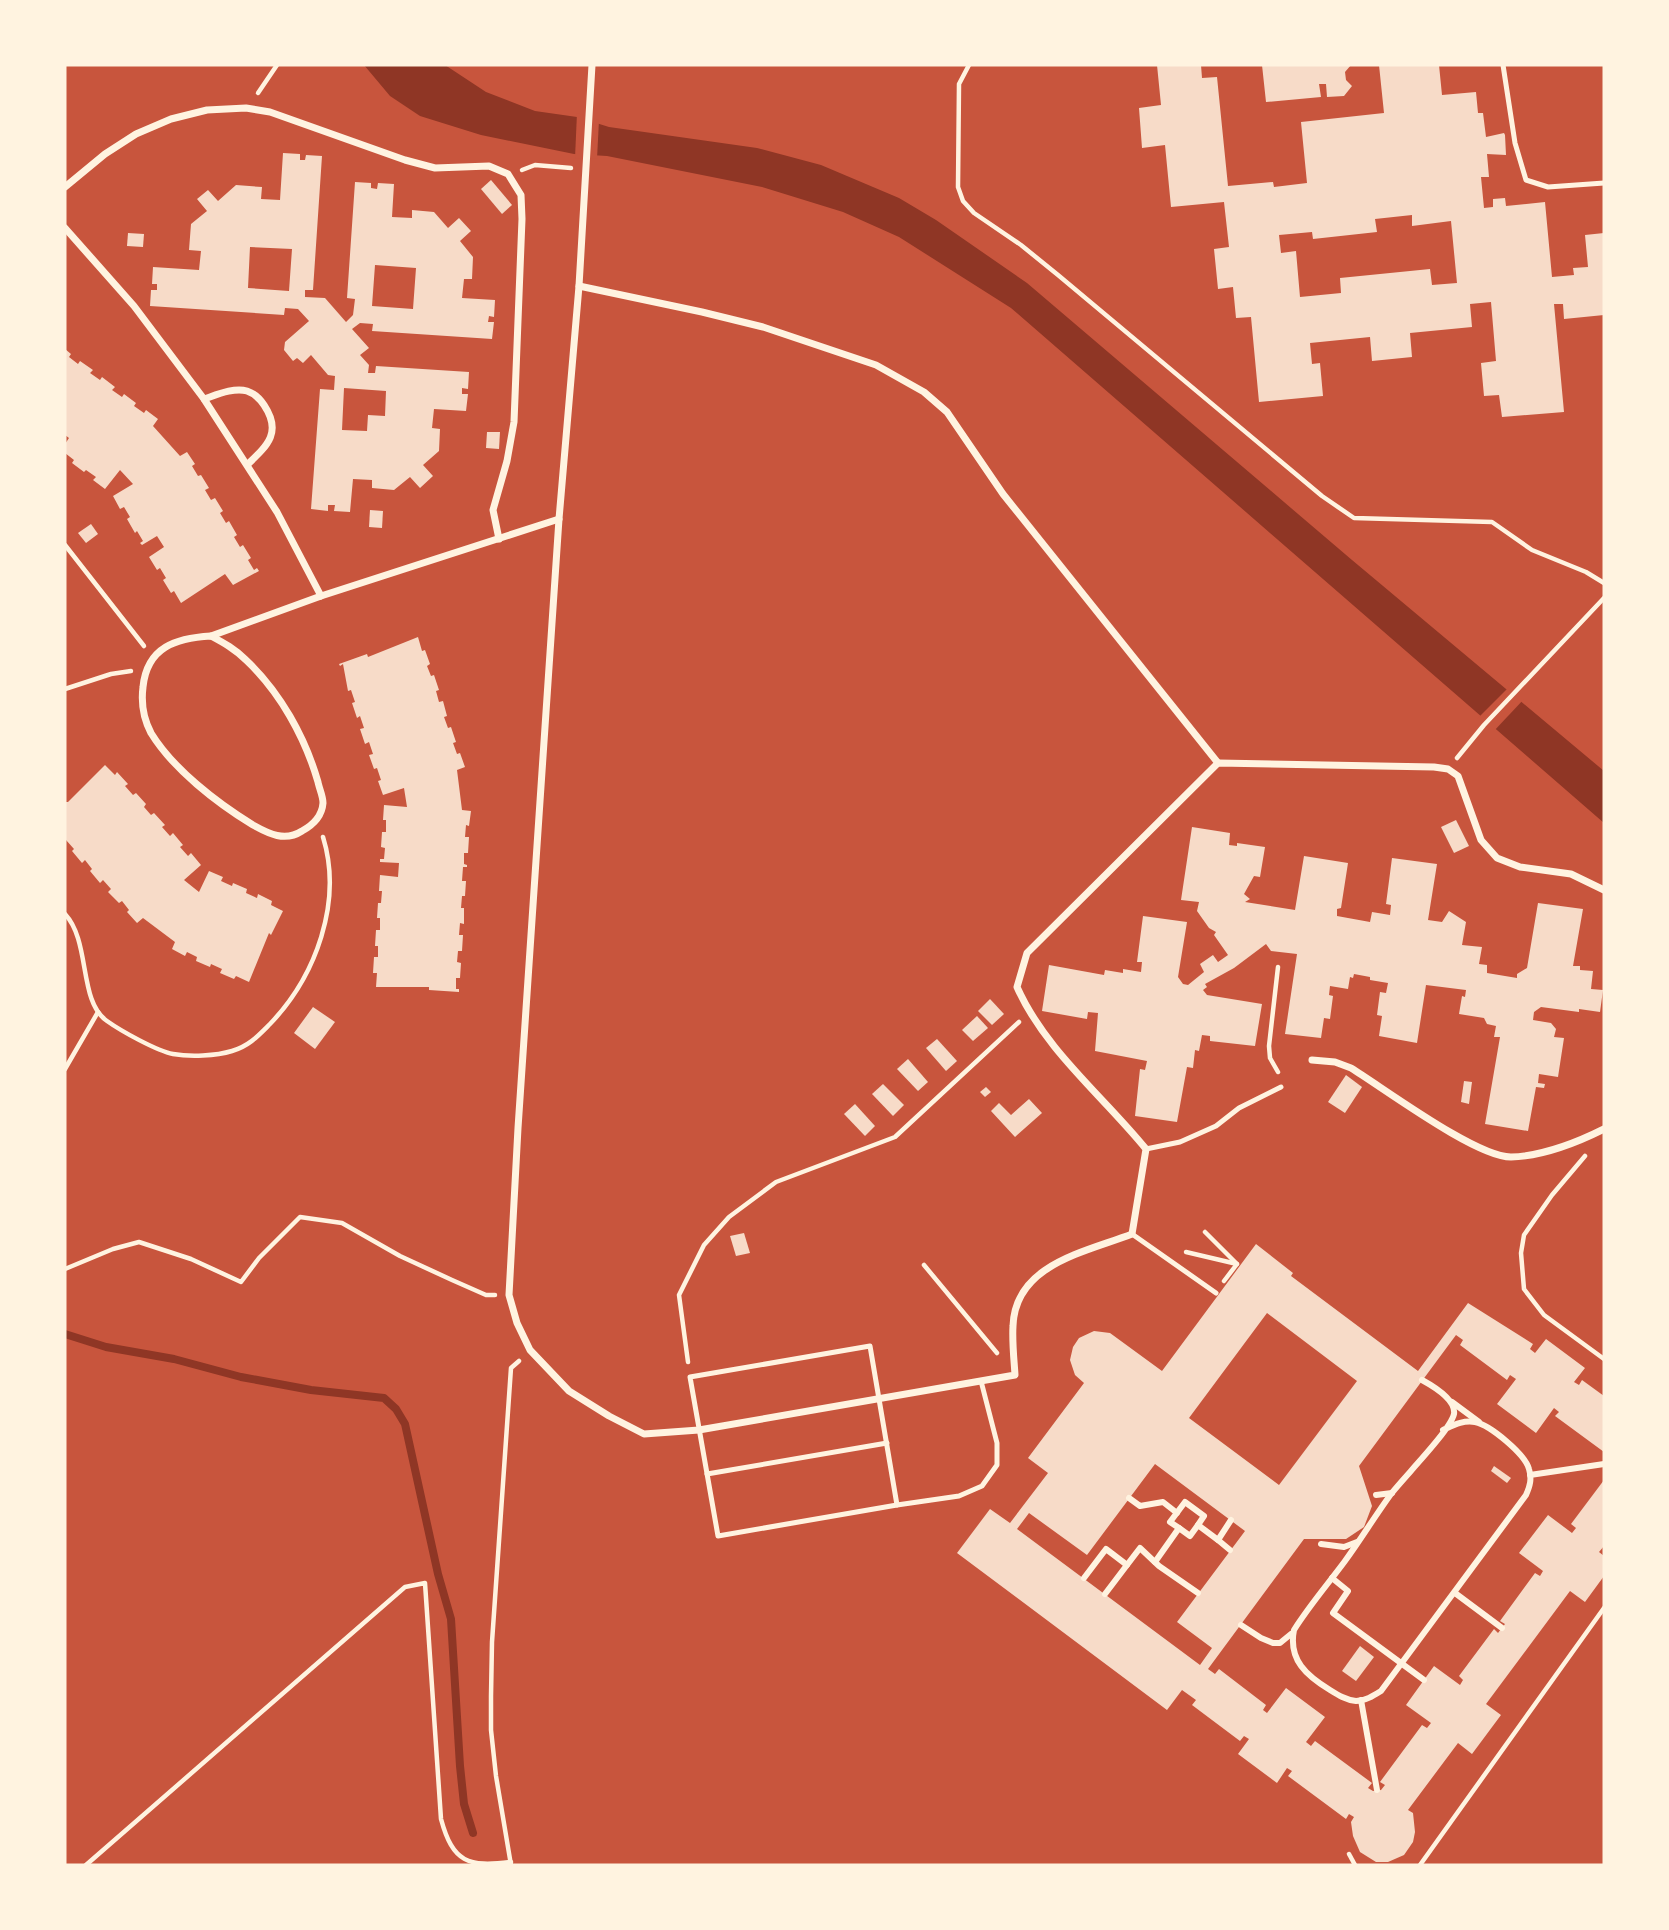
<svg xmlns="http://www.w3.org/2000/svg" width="1669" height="1930" font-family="'Exo 2',sans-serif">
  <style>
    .water { fill: #8f3625 }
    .pier { fill: #c8553d }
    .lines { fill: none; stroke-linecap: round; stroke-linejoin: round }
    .stream { stroke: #8f3625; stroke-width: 8 }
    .building { fill: #f7dbc8; fill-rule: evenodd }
    .path { stroke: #fff3e0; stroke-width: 4.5 }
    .service { stroke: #fff3e0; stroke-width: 5 }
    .pedestrian { stroke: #fff3e0; stroke-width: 6 }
    .minor { stroke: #fff3e0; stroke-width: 7 }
  </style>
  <rect width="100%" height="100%" fill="#c8553d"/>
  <path class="water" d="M364 65H445L486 92 535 111 577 117 609 127 757 148 821 165 899 198 936 220 1027 283 1352 560 1604 771V823L1011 308 899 237 843 212 762 187 607 156 574 154 481 135 420 116 390 96Z"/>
  <g class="pier">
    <path d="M577 113 599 120 597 159 575 158Z"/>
    <path d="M1509 687 1524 699 1493 732 1477 719Z"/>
  </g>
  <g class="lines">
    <path class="stream" d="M65 1334 106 1347 174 1359 241 1377 311 1390 384 1398 396 1409 405 1424 438 1574 451 1619 460 1766 464 1804 473 1833"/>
  </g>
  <g class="building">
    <path d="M1157 65H1201L1202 78 1217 77 1228 186 1273 182 1274 187 1307 183 1301 122 1384 113 1379 65H1439L1442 95 1476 92 1478 113H1483L1486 137 1504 133 1505 135 1506 155 1487 154 1489 177H1481L1484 208 1493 207V199L1505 198 1506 206 1545 202 1552 277 1574 275 1573 268 1588 267 1585 235 1604 233V315L1564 319 1563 304H1554L1564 412 1502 417 1499 395 1484 396 1481 363 1496 361 1491 302 1470 304 1472 327 1410 333 1412 357 1372 361 1370 337 1310 343 1312 364 1320 363 1323 396 1259 402 1251 317 1236 318 1233 287 1218 289 1214 249 1229 247 1224 202 1171 207 1165 145 1142 148 1139 108 1161 105ZM1412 215V226L1451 221 1457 283 1432 285 1430 269 1340 278 1341 293 1300 297 1296 251 1281 253 1279 235 1312 232 1313 239 1377 232 1375 219Z"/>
    <path d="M1262 65H1351L1345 72 1346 80 1352 86 1344 96 1327 97 1326 84H1319L1321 97 1266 102Z"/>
    <path d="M283 153 300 154V160H305L306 155 322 156 313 290H305V297L325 298 346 322 353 315 355 299 347 298 355 182 371 183V188L377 189 378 183 394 184 392 217 412 218V210L434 212 448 228 459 218 471 231 460 241 473 257 472 279H464L462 298 495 300 494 317 489 316 488 322H494L492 339 372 331 373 324 360 323 352 329 369 348 360 355 369 365 368 373H375L376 366 469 372 468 389 462 388V394H468L466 411 434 409 432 428 440 429 439 451 423 465 433 476 420 488 410 477 394 490 372 488V480L353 479 350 512 334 511 335 505H328V511L311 509 320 389 334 390 335 376 328 375 311 355 303 363 297 358 293 361 284 350 285 342 309 321 298 309 285 308 284 315 150 306 151 290H157V284H152L153 267 199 270 201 251 189 250 191 224 207 211 197 199 208 190 218 201 236 185 262 187 261 199 280 200ZM250 247 292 249 289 291 248 288ZM375 265 416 268 413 309 372 306ZM344 388 386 391 385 416 368 415 367 431 342 430Z"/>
    <path d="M491 180 512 205 502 214 481 189Z"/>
    <path d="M128 233 144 234 143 247 127 246Z"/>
    <path d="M65 349 71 354 69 357 78 364 80 361 93 370 90 373 100 380 102 377 115 387 112 390 122 397 124 394 136 403 134 406 144 413 146 410 158 419 153 426 180 456 187 452 195 464 192 466 198 476 201 475 209 488 205 490 211 500 215 498 223 511 220 513 226 523 229 521 237 535 234 537 240 547 243 545 251 558 248 560 254 570 257 568 259 571 233 585 225 574 181 603 174 591 171 593 163 580 166 578 160 568 157 570 149 557 164 547 157 536 142 545 140 543 143 541 137 531 135 533 127 519 130 517 124 507 120 509 113 496 133 484 120 470 105 489 93 480 96 477 86 470 84 472 72 463 74 460 65 453V444L69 438 65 435Z"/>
    <path d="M487 432H500L499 449 486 448Z"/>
    <path d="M370 510 383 511 382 528 369 527Z"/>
    <path d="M91 524 98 534 86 543 78 533Z"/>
    <path d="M418 637 422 651 425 650 430 664 427 666 431 676 434 675 439 690 436 691 439 702 443 701 447 716 444 717 448 728 451 727 456 742 453 743 457 754 460 753 465 767 457 770 462 810 471 811 469 826 466 825 465 837H469L468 853H464V864L467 865V867H463L462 881H466L465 896H462L461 908H464V924L460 923 459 935H463L462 951H458L457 962 461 963 460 978H456V989H459V992L429 990V987H376L377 973H373L374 957H378V946H375L376 930H380V918H377L378 903H381L382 891H379L380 875 398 877 399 863 380 862V859H384L385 848 381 847 382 832H386V820H383L384 805 407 807 404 788 383 795 378 781 381 780 377 768 374 769 369 755 373 754 369 742 365 744 360 729 364 728 360 716 357 718 352 703 355 702 351 690 348 691 343 664 340 666 339 664 367 654 368 657Z"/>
    <path d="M105 765 115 775 117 772 128 784 125 786 133 795 136 793 146 804 144 807 151 815 154 813 165 825 162 827 170 836 173 833 183 845 180 847 188 856 191 853 201 865 184 880 199 892 209 871 223 877 221 881 232 886 233 883 247 889 246 893 257 898 258 894 272 901 271 905 283 911 271 935 269 933 249 982 236 976 234 979 220 973 222 969 211 964 210 967 196 961 197 957 187 952 185 956 172 949 175 942 143 918 137 923 127 912 129 910 122 901 119 903 108 892 111 889 103 880 100 883 90 871 92 869 85 860 82 863 72 851 74 849 66 840 65 841V802H68Z"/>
    <path d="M1456 820 1469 846 1454 853 1441 827Z"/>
    <path d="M1192 827 1230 833 1229 845 1237 846V843L1265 847 1260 877 1254 876 1244 894 1250 899 1245 902 1295 910 1304 856 1348 863 1341 908 1337 909V916L1370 922 1372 912 1390 915 1391 905 1386 904 1392 858 1437 864 1428 920 1442 922 1449 911 1466 922 1462 945 1482 947 1479 964 1487 965V973L1517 978V974L1527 968 1538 903 1583 909 1573 966H1580V970L1593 971 1591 989 1603 990 1600 1012 1579 1009V1012L1541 1007 1534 1012 1533 1020 1551 1023 1556 1029 1554 1037 1564 1038 1558 1077 1539 1074 1538 1083 1545 1084 1544 1088 1536 1087 1528 1131 1485 1124 1500 1037H1494L1496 1026 1487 1024 1484 1018 1459 1014 1462 996 1465 997 1466 990 1426 985 1417 1043 1379 1036 1382 1016 1377 1015 1380 992 1386 993 1388 983 1370 980V977L1354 974 1353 978 1350 977 1348 989 1330 986 1329 995 1333 996 1330 1019 1324 1018 1321 1038 1285 1034 1297 954 1271 951 1266 944 1234 968 1205 984 1207 987 1203 990 1207 995 1262 1004 1255 1046 1210 1041V1036L1202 1035 1199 1051 1195 1050 1193 1068 1187 1067 1177 1122 1135 1116 1140 1069 1145 1070 1147 1061 1095 1051 1098 1013 1088 1012 1087 1019 1042 1011 1049 965 1104 975 1105 970 1123 973V969L1141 972 1142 962H1137L1143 916 1187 922 1178 977 1183 984 1188 985 1204 972 1200 964 1213 955 1218 962 1228 955 1214 935 1216 932 1209 928 1197 911 1199 902 1181 900Z"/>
    <path d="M990 999 1004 1014 992 1025 978 1011Z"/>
    <path d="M313 1007 335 1022 315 1049 294 1033Z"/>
    <path d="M977 1016 988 1028 973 1041 962 1030Z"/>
    <path d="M937 1039 957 1061 946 1071 926 1048Z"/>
    <path d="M908 1059 928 1082 918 1091 897 1069Z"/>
    <path d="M1346 1075 1362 1087 1345 1113 1328 1102Z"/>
    <path d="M1464 1081 1472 1082 1469 1104 1461 1102Z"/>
    <path d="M883 1084 904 1105 893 1116 872 1094Z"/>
    <path d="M986 1087 991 1092 985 1097 980 1092Z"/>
    <path d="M1029 1099 1042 1113 1015 1137 991 1111 999 1103 1011 1115Z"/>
    <path d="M855 1104 875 1126 865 1136 844 1114Z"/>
    <path d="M744 1233 750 1253 736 1256 730 1236Z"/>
    <path d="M1256 1244 1293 1273 1291 1276 1418 1371 1468 1303 1533 1344 1530 1349 1535 1353 1546 1339 1585 1368 1574 1382 1579 1385 1582 1380 1604 1396V1452L1555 1416 1559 1412 1554 1408 1536 1433 1497 1404 1516 1379 1510 1375 1507 1380 1460 1345 1463 1340 1456 1335 1359 1466 1372 1506 1364 1527 1346 1539H1304L1208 1669 1215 1674 1219 1669 1266 1705 1263 1710 1267 1713 1286 1688 1325 1717 1306 1742 1311 1746 1315 1741 1372 1783 1368 1788 1373 1791 1381 1790 1385 1785 1380 1782 1422 1725 1427 1728 1431 1723 1406 1705 1434 1666 1460 1685 1463 1680 1459 1676 1494 1629 1498 1633 1505 1624 1500 1621 1535 1573 1540 1576 1543 1571 1519 1553 1548 1515 1572 1533 1576 1528 1571 1524 1604 1480V1546L1599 1552 1604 1556V1576L1585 1602 1570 1591 1486 1704 1501 1715 1472 1754 1458 1743 1408 1810 1413 1813 1415 1832 1413 1842 1404 1855 1388 1862H1376L1360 1852 1353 1836 1351 1822 1354 1817 1349 1814 1346 1819 1288 1776 1292 1771 1287 1768 1277 1783 1238 1754 1249 1739 1244 1736 1240 1741 1192 1705 1196 1700 1182 1690 1167 1710 957 1553 990 1509 1010 1523 1048 1473 1028 1458 1084 1383 1075 1375 1070 1360 1073 1347 1079 1338 1094 1331 1110 1333 1162 1371ZM1267 1313 1357 1381 1279 1485 1189 1418ZM1155 1464 1245 1531 1177 1622 1212 1648 1200 1665 1017 1529 1029 1513 1087 1555Z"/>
    <path d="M1494 1466 1511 1478 1507 1483 1491 1471Z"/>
    <path d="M1360 1646 1374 1657 1356 1681 1342 1671Z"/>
  </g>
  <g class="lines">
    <g class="path">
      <path d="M969 65 959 84 958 187 963 201 974 213 1021 245 1058 275 1322 496 1354 518 1492 522 1532 550 1586 572 1604 583"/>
      <path d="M258 93 277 65"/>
      <path d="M522 170 535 165 571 168"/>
      <path d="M65 545 144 646"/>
      <path d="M65 689 111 674 131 671"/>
      <path d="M1457 758 1484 725 1604 598"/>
      <path d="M65 914C91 942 78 1001 107 1021 121 1031 157 1051 173 1054 190 1057 216 1056 232 1051 249 1046 258 1036 270 1024 316 976 343 902 323 837"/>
      <path d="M65 1069 98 1012"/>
      <path d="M1278 1072 1270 1058 1269 1046 1278 967"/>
      <path d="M1585 1156 1552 1195 1524 1235 1521 1253 1524 1289 1544 1315 1604 1359"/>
      <path d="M1205 1232 1237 1264 1224 1281"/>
      <path d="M1186 1252 1237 1264"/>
      <path d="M924 1265 997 1353"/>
      <path d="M65 1269 113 1249 139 1242 191 1259 241 1282 259 1258 300 1217 342 1223 400 1256 452 1280 486 1295H495"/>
      <path d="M688 1362 679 1295 704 1245 729 1217 776 1182 895 1137 1019 1022"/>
      <path d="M1349 1854 1355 1865"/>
      <path d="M86 1865 405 1587 425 1583 441 1819C453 1863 468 1867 511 1862"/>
      <path d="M511 1865 496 1776 491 1730V1696L492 1642 511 1368 519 1361"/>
      <path d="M1420 1865 1604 1608"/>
    </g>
    <g class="service">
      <path d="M1503 65 1515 143 1526 180 1548 187 1604 183"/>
      <path d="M1146 1149 1180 1142 1216 1126 1239 1108 1281 1087"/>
      <path d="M1132 1234 1216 1293"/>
      <path d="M870 1346 897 1505 718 1536 690 1377Z"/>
      <path d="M707 1474 887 1443"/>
      <path d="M897 1505 959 1496 982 1486 997 1465V1443L981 1381"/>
    </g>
    <g class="pedestrian">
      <path d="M1422 1380C1433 1386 1456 1400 1454 1414 1450 1431 1404 1477 1391 1494 1375 1516 1361 1539 1345 1561 1328 1584 1309 1606 1294 1630 1288 1660 1307 1676 1330 1690 1338 1695 1346 1700 1356 1701 1365 1701 1373 1696 1381 1691L1526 1495C1530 1486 1532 1479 1529 1469 1525 1454 1490 1425 1475 1422 1463 1420 1454 1425 1443 1430"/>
      <path d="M1452 1402 1479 1422"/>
      <path d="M1530 1475 1604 1464"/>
      <path d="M1376 1495 1392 1493"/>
      <path d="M1129 1498 1140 1506 1163 1502 1177 1513"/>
      <path d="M1179 1528 1170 1522 1185 1502 1204 1516 1198 1525"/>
      <path d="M1218 1540 1230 1550"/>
      <path d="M1321 1544 1344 1547 1357 1542"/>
      <path d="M1155 1562 1179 1528 1190 1536 1198 1525 1218 1540 1231 1520"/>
      <path d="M1127 1565 1140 1548 1159 1566 1198 1593"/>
      <path d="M1084 1578 1106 1549 1127 1565 1105 1594"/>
      <path d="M1332 1578 1348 1591 1333 1613 1424 1680"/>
      <path d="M1455 1593 1502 1628"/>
      <path d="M1241 1625 1261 1638 1273 1643H1280L1291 1634"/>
      <path d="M1361 1700 1377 1790"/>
    </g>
    <g class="minor">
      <path d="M592 65 579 286 559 519 518 1128 509 1295 517 1323 530 1350 569 1391 609 1416 644 1434 699 1430 1015 1375C1014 1359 1012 1342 1013 1326 1015 1264 1086 1252 1132 1234L1146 1149C1103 1096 1045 1050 1017 987L1027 953 1218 763 1434 767 1448 769 1458 776 1481 840 1497 858 1520 867 1571 874 1604 890"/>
      <path d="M65 187 105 154 136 134 171 119 207 110 246 108 270 112 405 160 435 168 489 166 508 174 521 195 522 219 514 422 507 461 493 510 499 539"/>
      <path d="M65 228 134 306 204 399 277 512 321 596"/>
      <path d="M579 286 702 312 763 327 876 365 924 392 947 412 1003 494 1218 763"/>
      <path d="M204 399C216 395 234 387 247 391 253 393 260 399 264 405 282 432 268 445 248 464"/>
      <path d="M211 636C224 643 235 649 246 660 280 692 305 737 318 782 319 788 323 796 323 803 322 816 313 825 302 831 285 842 269 834 253 825 217 803 173 769 151 733 143 718 141 703 143 687 147 647 176 638 211 636Z"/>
      <path d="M211 636 321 596 559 519"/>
      <path d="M1312 1060 1335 1062 1351 1068C1385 1089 1476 1157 1511 1157 1543 1156 1576 1143 1604 1129"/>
    </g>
  </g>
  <rect width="1669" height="1930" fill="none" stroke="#fff3e0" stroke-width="133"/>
</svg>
